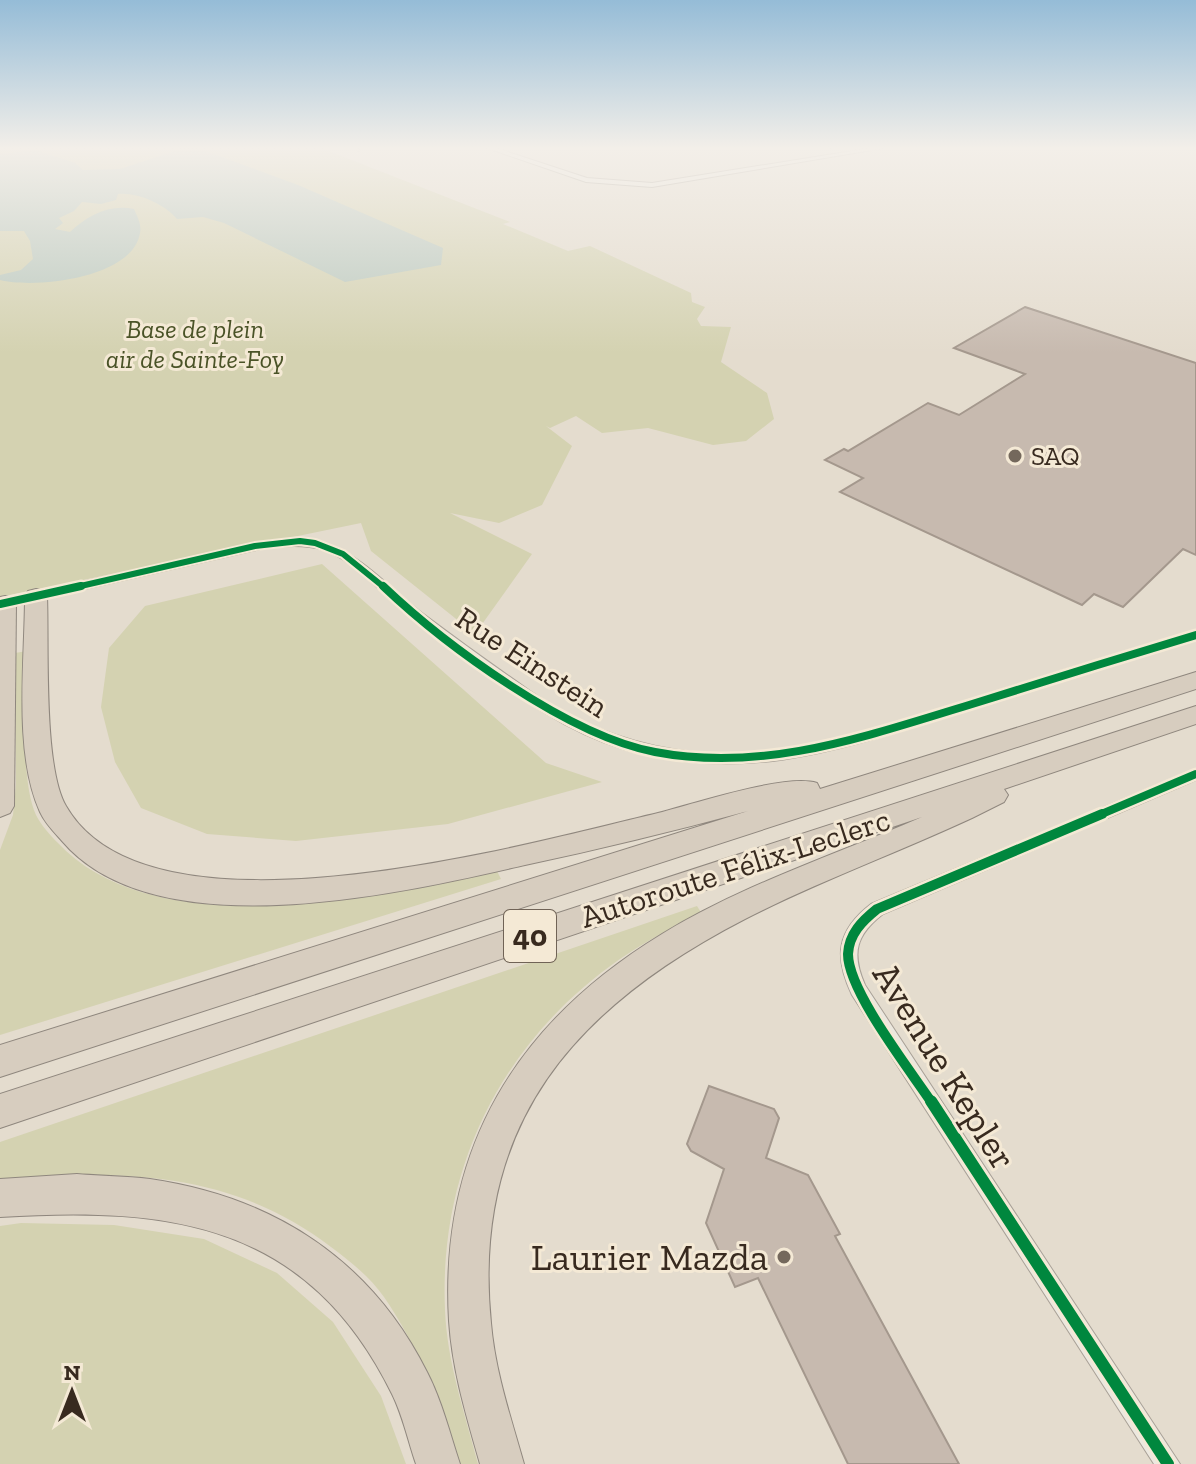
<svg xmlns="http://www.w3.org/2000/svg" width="1196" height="1464" font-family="'Zilla Slab',serif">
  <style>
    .green { fill: #d4d2b1 }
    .water { fill: #b9c8be }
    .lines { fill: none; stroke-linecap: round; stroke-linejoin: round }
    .stream { stroke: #b9c8be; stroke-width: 2 }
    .building { fill: #c7baaf; stroke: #a4988d; stroke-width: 2 }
    .street-casing { stroke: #a9a197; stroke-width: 2 }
    .secondary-casing { stroke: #999187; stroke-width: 2 }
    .highway-casing { stroke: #8f877e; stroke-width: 2 }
    .street { fill: #ece8df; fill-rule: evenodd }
    .secondary { fill: #ece8df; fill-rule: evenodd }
    .highway { fill: #d7cdbf; fill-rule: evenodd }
    .rail-casing { stroke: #aca69f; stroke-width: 3 }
    .rail { stroke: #f4e9d5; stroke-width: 2; stroke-dasharray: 7; stroke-linecap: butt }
    .cycleway-far3-casing { stroke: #f4e9d5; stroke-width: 10 }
    .cycleway-far2-casing { stroke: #f4e9d5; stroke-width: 13 }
    .cycleway-far1-casing { stroke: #f4e9d5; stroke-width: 15 }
    .cycleway-casing { stroke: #f4e9d5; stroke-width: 17 }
    .cycleway-far3 { stroke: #00873e; stroke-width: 6 }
    .cycleway-far2 { stroke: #00873e; stroke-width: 8 }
    .cycleway-far1 { stroke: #00873e; stroke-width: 10 }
    .cycleway { stroke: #00873e; stroke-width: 12 }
    .poi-dot { fill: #74685c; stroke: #f4e9d5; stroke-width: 3 }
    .labels { text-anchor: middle; stroke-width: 6; stroke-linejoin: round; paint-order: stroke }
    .far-park-label { font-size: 26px; font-style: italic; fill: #4a5327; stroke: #f4e9d5 }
    .far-poi-label { font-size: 26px; fill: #382a1f; stroke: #f4e9d5; text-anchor: start }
    .shield { fill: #f4e9d5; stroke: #706356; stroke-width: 2 }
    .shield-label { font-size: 30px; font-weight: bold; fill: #382a1f }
    .street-label { font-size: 32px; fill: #382a1f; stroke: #f4e9d5 }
    .near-street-label { font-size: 38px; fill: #382a1f; stroke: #f4e9d5 }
    .near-poi-label { font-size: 38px; fill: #382a1f; stroke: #f4e9d5; text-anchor: end }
  </style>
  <rect width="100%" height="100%" fill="#e4dcce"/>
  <g class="green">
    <path d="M0 148H321L510 222 503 224 568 251 590 246 691 293 692 302 705 307 697 319 701 326 731 327 721 362 767 393 774 419 746 441 713 445 648 428 602 433 576 416 550 428 546 426 572 446 542 505 499 523 450 513 532 554 475 634 371 551 361 523 0 597Z"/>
    <path d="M322 564 546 763 602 782 448 824 296 841 207 834 141 808 115 762 101 707 109 648 145 606Z"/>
    <path d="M27 651C27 694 19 777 36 815 41 825 50 835 58 843 154 946 376 897 497 871L501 879 0 1035V850L13 815 16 784 15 653Z"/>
    <path d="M697 906 702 914C540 983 437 1131 445 1310 447 1362 465 1414 478 1464H457C438 1404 420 1349 384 1297 370 1277 351 1262 331 1247 231 1170 120 1170 0 1179V1142Z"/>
    <path d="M21 1223 114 1225 204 1239 277 1273 333 1322 381 1396 406 1464H0V1226Z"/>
  </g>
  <path class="water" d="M184 148 200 149 298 185 443 248 441 265 345 282 224 223 203 217 177 219C165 204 137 192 118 194L116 200 101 204 82 202 74 211 59 218 63 223 55 229 70 232C87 216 109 204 134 209 137 216 142 225 140 233 133 278 36 289 0 280V275L21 270 33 259 30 241 24 231H0V154L36 150 75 163 83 170 120 169Z"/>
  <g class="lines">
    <path class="stream" d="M829 148 832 149"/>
  </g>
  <g class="building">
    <path d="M1025 307 1196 363V555L1183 549 1123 607 1094 594 1082 605 840 492 863 478 825 460 844 449 848 451 928 403 959 415 1025 374 954 348Z"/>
    <path d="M709 1086 774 1109 779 1118 766 1158 808 1175 840 1234 835 1236 959 1464H848L758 1278 735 1287 706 1223 724 1169 691 1151 687 1144Z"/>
  </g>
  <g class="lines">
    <g class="street-casing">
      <g id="street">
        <path d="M487 148H496L587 178 652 183 871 148H884L652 187 586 182Z"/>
        <path d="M295 539C359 545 375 578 422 613 458 640 494 666 530 691 619 753 726 768 831 742 870 732 908 718 947 707 1030 681 1112 654 1196 631V639C1121 662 1046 686 971 709 851 746 751 786 623 749 566 732 519 697 472 662 450 645 426 629 404 612 380 592 358 564 329 552 310 544 289 546 269 547L36 600 30 596 36 592 269 541Z"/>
        <path d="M1196 769V780L883 914C856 935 851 953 865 985L1180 1464H1154L852 995C834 957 836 931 871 904Z"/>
      </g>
    </g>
    <g class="secondary-casing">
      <path id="secondary" d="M36 591 45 596 42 600 0 609V599Z"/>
    </g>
    <g class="highway-casing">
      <g id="highway">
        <path d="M36 589 44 591 47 596C49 645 43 767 66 806 149 951 527 844 658 813 693 804 786 773 817 783L820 789 1196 672V689L0 1077V1045L748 811C674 831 600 849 525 865 402 893 156 951 62 841 54 832 45 823 40 812 13 753 25 661 25 596L28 591Z"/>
        <path d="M5 596 13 598 16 603 14 806 10 813 0 817V597Z"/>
        <path d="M1196 706V724L1004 789 1008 795 1004 802 972 818C897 853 819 881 745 919 576 1006 471 1123 491 1323 495 1371 511 1418 524 1464H480C467 1418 452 1370 449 1321 439 1149 516 1023 662 934 744 884 835 855 922 817L0 1128V1094Z"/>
        <path d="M77 1174C101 1176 126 1176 150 1179 274 1197 371 1260 427 1372 442 1401 450 1434 460 1464H416C408 1441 403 1416 392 1394 308 1224 173 1206 0 1217V1179Z"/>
      </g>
    </g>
    <use href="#street" class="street"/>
    <use href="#secondary" class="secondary"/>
    <use href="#highway" class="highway"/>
    <g class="rail-casing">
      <path id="rail" d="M353 148 359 150"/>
    </g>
    <use href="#rail" class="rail"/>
    <g class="cycleway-far3-casing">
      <path id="cycleway-far3" d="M72 588 255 546 300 541 315 543 343 554 385 588"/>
    </g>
    <g class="cycleway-far2-casing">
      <g id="cycleway-far2">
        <path d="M383 586C446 646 569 736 655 752 765 773 866 736 969 705 1045 681 1120 658 1196 635"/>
        <path d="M0 604 81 586"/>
        <path d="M1097 816 1196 774"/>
      </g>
    </g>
    <g class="cycleway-far1-casing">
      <path id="cycleway-far1" d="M932 1103C910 1070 848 991 848 954 849 934 862 921 877 909L1102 814"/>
    </g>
    <g class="cycleway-casing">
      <path id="cycleway" d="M931 1101 1168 1464"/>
    </g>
    <use href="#cycleway-far3" class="cycleway-far3"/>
    <use href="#cycleway-far2" class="cycleway-far2"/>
    <use href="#cycleway-far1" class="cycleway-far1"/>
    <use href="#cycleway" class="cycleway"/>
  </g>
  <linearGradient id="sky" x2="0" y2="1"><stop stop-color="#95bcd7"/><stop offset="0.42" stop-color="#f3efe9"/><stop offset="1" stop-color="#f3efe9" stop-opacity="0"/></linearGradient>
  <rect width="1196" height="353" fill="url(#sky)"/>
  <g class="poi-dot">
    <circle cx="1015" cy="456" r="8"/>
    <circle cx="784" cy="1257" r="8"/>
  </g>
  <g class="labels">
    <g class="far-park-label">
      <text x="195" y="338">Base de plein<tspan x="195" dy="30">air de Sainte-Foy</tspan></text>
    </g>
    <g class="far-poi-label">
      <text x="1031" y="465">SAQ</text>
    </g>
    <rect class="shield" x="504" y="910" width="52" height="52" rx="6"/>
    <g class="shield-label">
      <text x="530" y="946">40</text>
    </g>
    <g class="street-label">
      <text transform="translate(532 662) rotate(33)" y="11">Rue Einstein</text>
      <text transform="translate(735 868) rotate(-18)" y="11">Autoroute Félix-Leclerc</text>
    </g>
    <g class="near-street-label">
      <text transform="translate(945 1066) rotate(58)" y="13">Avenue Kepler</text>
    </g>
    <g class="near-poi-label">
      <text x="768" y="1270">Laurier Mazda</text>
    </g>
  </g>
  <g transform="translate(72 1392)" stroke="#f4e9d5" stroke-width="6" paint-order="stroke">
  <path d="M0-6L14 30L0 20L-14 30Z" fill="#382a1f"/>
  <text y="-12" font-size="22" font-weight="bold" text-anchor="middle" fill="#382a1f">N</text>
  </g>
</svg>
